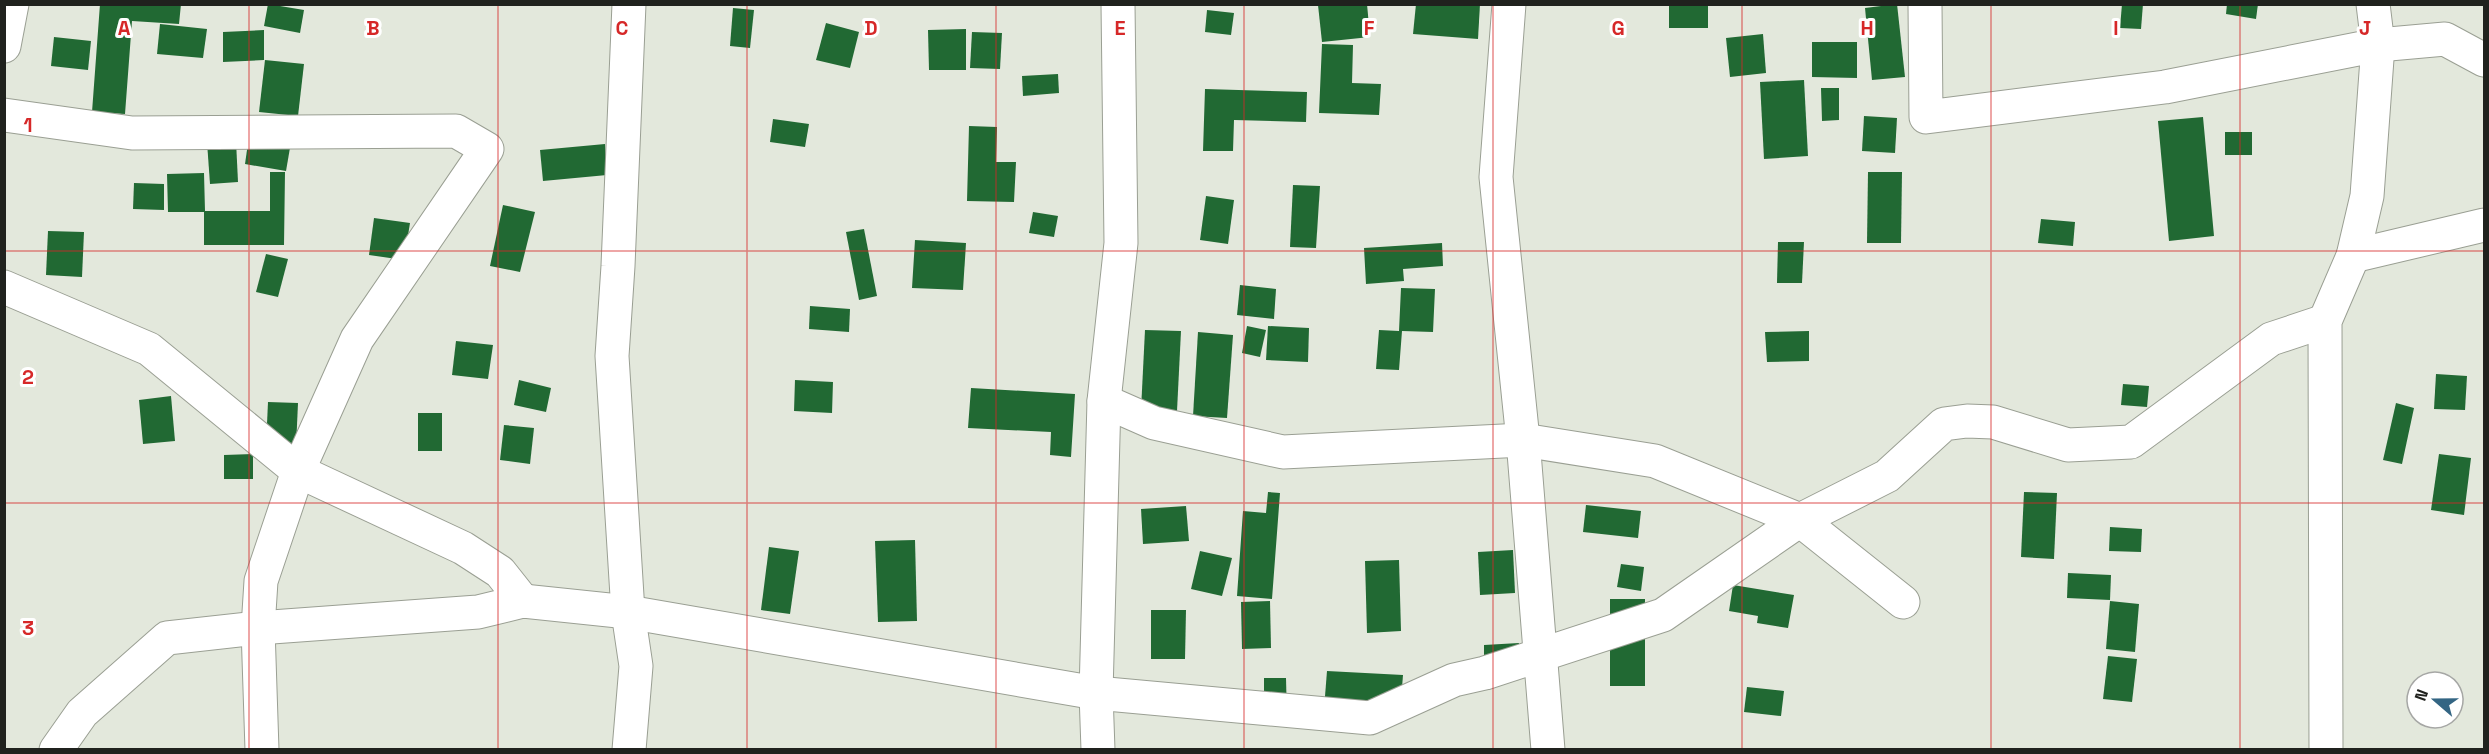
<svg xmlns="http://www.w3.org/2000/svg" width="2489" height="754" font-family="'Space Grotesk',sans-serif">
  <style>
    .building { fill: #216933 }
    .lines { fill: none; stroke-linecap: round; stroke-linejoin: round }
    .street-casing { stroke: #9a9f93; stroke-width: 35 }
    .street { stroke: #fff; stroke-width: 33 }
    .grid { fill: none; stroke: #d62828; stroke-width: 1.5; stroke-opacity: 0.55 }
    .grid-label { font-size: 20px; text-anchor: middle; font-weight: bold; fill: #d62828; stroke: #fff; stroke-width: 6; stroke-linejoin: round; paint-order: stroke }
  </style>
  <rect width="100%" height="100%" fill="#e3e8dc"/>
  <g class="building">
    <path d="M100 4H181L179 24 132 21 125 114 92 112Z"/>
    <path d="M268 4 304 10 300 33 264 26Z"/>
    <path d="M1321 4H1367L1370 37 1322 42 1318 5Z"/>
    <path d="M1416 4H1480L1478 39 1413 34Z"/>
    <rect x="1669" y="4" width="39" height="24"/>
    <path d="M1897 4 1905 77 1872 80 1865 8Z"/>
    <path d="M2122 4H2143L2141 29 2120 28Z"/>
    <path d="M2227 4H2258L2256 19 2226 14Z"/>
    <path d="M733 8 754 10 750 48 730 46Z"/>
    <path d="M1207 10 1234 13 1231 35 1205 32Z"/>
    <path d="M826 23 859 32 850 68 816 60Z"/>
    <path d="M160 24 207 29 203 58 157 54Z"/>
    <path d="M966 29V70H929L928 30Z"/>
    <path d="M264 30V60L223 62V32Z"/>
    <path d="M972 32 1002 33 1000 69 970 68Z"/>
    <path d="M1763 34 1766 73 1730 77 1726 38Z"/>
    <path d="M54 37 91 41 88 70 51 66Z"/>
    <path d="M1812 42H1857V78L1812 77Z"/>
    <path d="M1322 44 1353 45 1352 83 1381 84 1379 115 1319 113Z"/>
    <path d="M265 60 304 64 298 116 259 112Z"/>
    <path d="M1058 74 1059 93 1023 96 1022 76Z"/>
    <path d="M1804 80 1808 156 1764 159 1760 82Z"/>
    <path d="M1821 88H1839V120L1822 121Z"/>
    <path d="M1205 89 1307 92 1306 122 1234 120 1233 151H1203Z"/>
    <path d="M1864 116 1897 118 1895 153 1862 151Z"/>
    <path d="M2203 117 2214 236 2169 241 2158 121Z"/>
    <path d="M773 119 809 124 805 147 770 142Z"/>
    <path d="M969 126 997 127 996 162H1016L1014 202 967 201Z"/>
    <rect x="2225" y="132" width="27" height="23"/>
    <path d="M249 136 291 142 286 171 245 164Z"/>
    <path d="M236 141 238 182 210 184 207 142Z"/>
    <path d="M605 144 607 175 543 181 540 150Z"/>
    <path d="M270 172H285L284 245H204V212H168L167 174 204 173 205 211H270Z"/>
    <path d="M1868 172H1902L1901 243H1867Z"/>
    <path d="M134 183 164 184V210L133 209Z"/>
    <path d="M1293 185 1320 186 1316 248 1290 247Z"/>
    <path d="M1206 196 1234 200 1228 244 1200 240Z"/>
    <path d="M503 205 535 212 520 272 490 266Z"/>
    <path d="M1033 212 1058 216 1054 237 1029 233Z"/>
    <path d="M374 218 410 223 404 260 369 255Z"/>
    <path d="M2041 219 2075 222 2073 246 2038 243Z"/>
    <path d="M864 229 877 296 859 300 846 232Z"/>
    <path d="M48 231 84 232 82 277 46 275Z"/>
    <path d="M915 240 966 243 963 290 912 288Z"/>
    <path d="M1778 242H1804L1802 283H1777Z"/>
    <path d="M1442 243 1443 266 1403 269 1404 281 1366 284 1364 248Z"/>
    <path d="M266 254 288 259 278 297 256 292Z"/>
    <path d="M1240 285 1276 289 1274 319 1237 315Z"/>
    <path d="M1401 288 1435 289 1433 332 1402 331 1399 370 1376 369 1379 330 1399 331Z"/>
    <path d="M810 306 850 309 849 332 809 329Z"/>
    <path d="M1247 326 1266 330 1260 357 1242 353Z"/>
    <path d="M1268 326 1309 328 1308 362 1266 360Z"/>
    <path d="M1145 330 1181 331 1177 411 1141 410Z"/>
    <path d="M1809 331V361L1767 362 1765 332Z"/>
    <path d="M1198 332 1233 335 1227 418 1193 416Z"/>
    <path d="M456 341 493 345 488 379 452 375Z"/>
    <path d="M2436 374 2467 376 2465 410 2434 409Z"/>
    <path d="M519 380 551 388 546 412 514 405Z"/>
    <path d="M795 380 833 382 832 413 794 411Z"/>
    <path d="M2123 384 2149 386 2147 407 2121 405Z"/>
    <path d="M971 388 1075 394 1071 457 1050 455 1051 432 968 428Z"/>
    <path d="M171 396 175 441 143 444 139 400Z"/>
    <path d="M268 402 298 403 296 447 266 446Z"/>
    <path d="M2396 403 2414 408 2402 464 2383 460Z"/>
    <rect x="418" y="413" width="24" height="38"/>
    <path d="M504 425 534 428 530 464 500 460Z"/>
    <path d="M253 454V479H224V455Z"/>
    <path d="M2439 454 2471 458 2464 515 2431 510Z"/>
    <path d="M1268 492 1280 493 1272 599 1237 596 1243 511 1266 513Z"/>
    <path d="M2024 492 2057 493 2054 559 2021 557Z"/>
    <path d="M1586 505 1641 511 1638 538 1583 532Z"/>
    <path d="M1186 506 1189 541 1143 544 1141 509Z"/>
    <path d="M2110 527 2142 529 2141 552 2109 551Z"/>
    <path d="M915 540 917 621 878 622 875 541Z"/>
    <path d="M769 547 799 551 790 614 761 610Z"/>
    <path d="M1513 550 1515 593 1480 595 1478 552Z"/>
    <path d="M1200 551 1232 558 1222 596 1191 589Z"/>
    <path d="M1399 560 1401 631 1367 633 1365 561Z"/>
    <path d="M1621 564 1644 567 1641 591 1617 587Z"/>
    <path d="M2068 573 2111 575 2110 600 2067 598Z"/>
    <path d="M1733 585 1794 595 1788 628 1757 623 1758 616 1729 611Z"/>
    <rect x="1610" y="599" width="35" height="87"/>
    <path d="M1270 601 1271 648 1242 649 1241 602Z"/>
    <path d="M2110 601 2139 604 2135 652 2106 649Z"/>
    <path d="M1151 610H1186L1185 659H1151Z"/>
    <path d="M1519 643 1520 680 1484 681V645Z"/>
    <path d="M2108 656 2137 659 2132 702 2103 699Z"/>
    <path d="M1327 671 1403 675 1400 713 1324 709Z"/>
    <path d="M1264 678H1286L1287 718H1264Z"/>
    <path d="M1747 687 1784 691 1781 716 1744 712Z"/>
  </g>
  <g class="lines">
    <g class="street-casing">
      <g id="street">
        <path d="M629 4 618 266 612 356 628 612 636 666 629 750"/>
        <path d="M1509 4 1496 177 1523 440 1548 750"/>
        <path d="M1925 4 1926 117 2165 87 2378 45 2445 39 2484 60"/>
        <path d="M4 46 12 4"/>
        <path d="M4 115 132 133 456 131 487 149 357 339 298 471 261 581 258 628 262 750"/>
        <path d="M2353 256 2484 225"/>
        <path d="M4 287 149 349 298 471 463 548 500 572 523 601"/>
        <path d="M1104 401 1154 423 1283 452 1523 440 1655 461 1800 520 1903 602"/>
        <path d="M56 750 82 713 167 638 258 628 478 612 523 601 628 612 1096 693 1370 718 1454 680 1485 673 1663 615 1800 520 1887 476 1944 424 1967 421 1993 422 2068 445 2131 442 2271 339 2325 321"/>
        <path d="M1098 750 1096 693 1104 401 1121 243 1118 4"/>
        <path d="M2326 750 2325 321 2353 256 2367 196 2378 45 2373 4"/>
      </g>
    </g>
    <use href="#street" class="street"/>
  </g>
  <path class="grid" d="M249 4V750M498 4V750M747 4V750M996 4V750M1244 4V750M1493 4V750M1742 4V750M1991 4V750M2240 4V750M4 251H2484M4 503H2484"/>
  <g class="grid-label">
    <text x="124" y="35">A</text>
    <text x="373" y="35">B</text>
    <text x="622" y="35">C</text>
    <text x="871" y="35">D</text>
    <text x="1120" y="35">E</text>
    <text x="1369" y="35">F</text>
    <text x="1618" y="35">G</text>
    <text x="1867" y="35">H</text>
    <text x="2116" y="35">I</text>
    <text x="2365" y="35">J</text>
    <text x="28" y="132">1</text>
    <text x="28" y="384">2</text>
    <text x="28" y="635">3</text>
  </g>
  <rect width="2489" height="754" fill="none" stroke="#20221e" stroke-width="12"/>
  <g transform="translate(2435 700) rotate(290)"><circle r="28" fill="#ffffff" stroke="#a6a7a5" stroke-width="1.5"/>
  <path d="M0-4.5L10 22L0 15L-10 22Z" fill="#336583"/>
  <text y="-9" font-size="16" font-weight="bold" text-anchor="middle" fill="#20221e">N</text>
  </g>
</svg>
